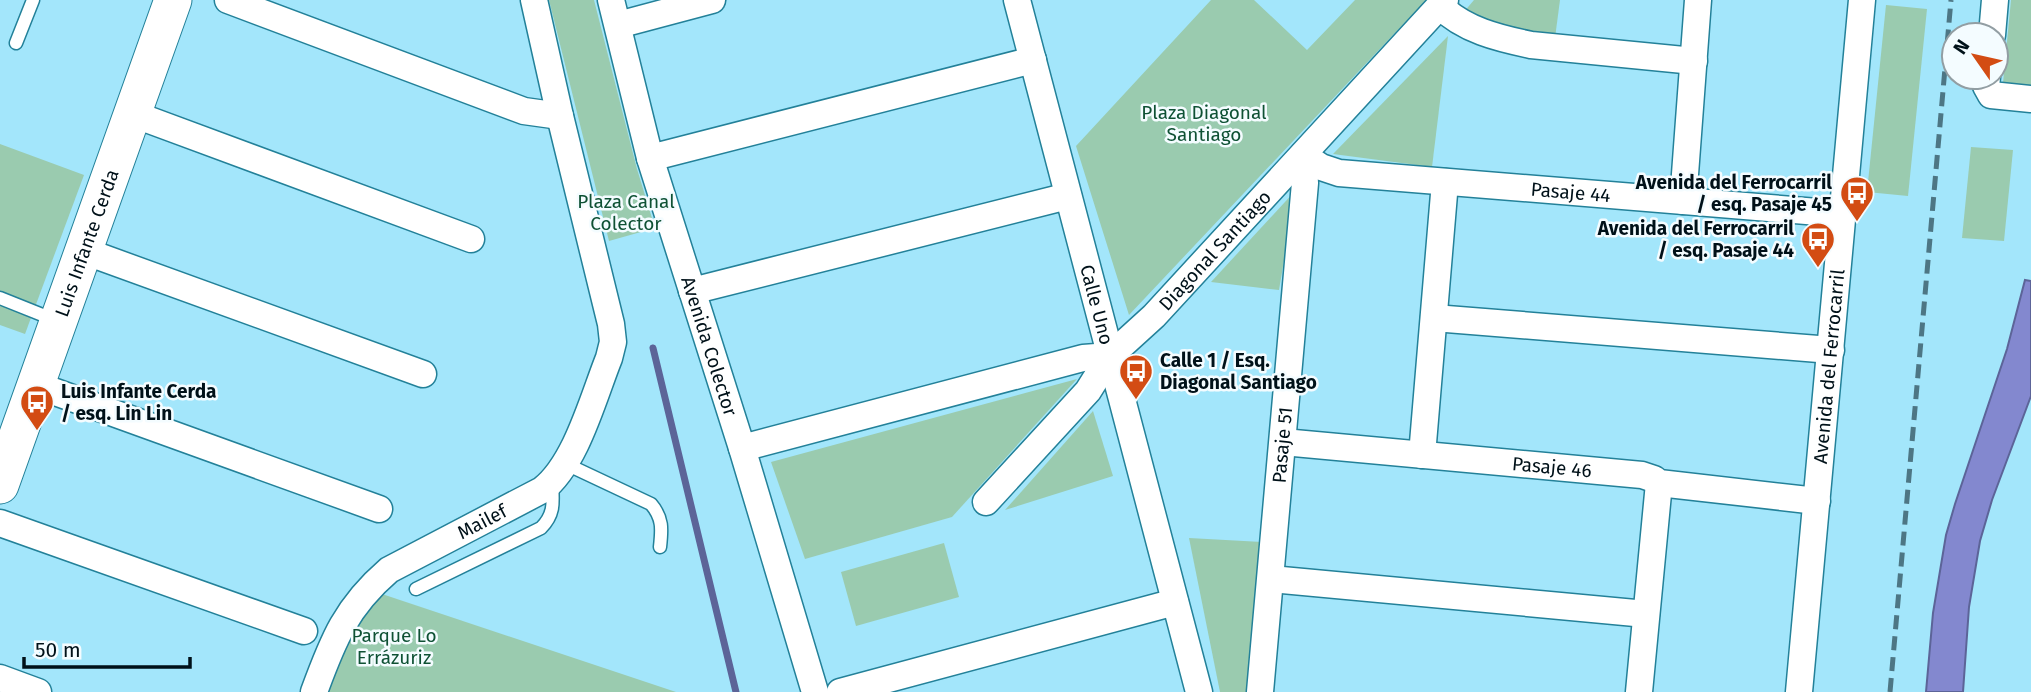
<svg xmlns="http://www.w3.org/2000/svg" width="2031" height="692" font-family="'Fira Sans',sans-serif">
  <style>
    .green { fill: #9acbaf }
    .water { fill: #8388cf; stroke: #5c6498; stroke-width: 2 }
    .lines { fill: none; stroke-linecap: round; stroke-linejoin: round }
    .stream { stroke: #5c6498; stroke-width: 7 }
    .lane-casing { stroke: #238199; stroke-width: 15 }
    .street-casing { stroke: #238199; stroke-width: 29 }
    .secondary-casing { stroke: #238199; stroke-width: 39 }
    .lane { stroke: #fff; stroke-width: 12 }
    .street { stroke: #fff; stroke-width: 26 }
    .secondary { stroke: #fff; stroke-width: 37 }
    .rail { stroke: #4d7684; stroke-width: 5; stroke-dasharray: 14 7; stroke-linecap: butt }
    .labels { text-anchor: middle; stroke-width: 5; stroke-linejoin: round; paint-order: stroke }
    .park-label { font-size: 19px; fill: #0e5134; stroke: #f4fcff }
    .poi-label { font-size: 19px; font-weight: bold; fill: #001119; stroke: #f4fcff; text-anchor: end }
    .street-label { font-size: 19px; fill: #001119; stroke: #f4fcff }
  </style>
  <rect width="100%" height="100%" fill="#a3e6fb"/>
  <g class="green">
    <path d="M549 0H594L637 169 655 228 609 241Z"/>
    <path d="M1211 0H1254L1307 50 1355 0H1426L1129 315 1076 146Z"/>
    <path d="M1474 0H1560L1555 38 1514 36 1463 13Z"/>
    <path d="M2011 0H2031V86L2003 83Z"/>
    <path d="M1886 5 1927 9 1908 196 1867 192Z"/>
    <path d="M1448 36 1432 167 1333 154Z"/>
    <path d="M0 144 84 175 25 334 0 325Z"/>
    <path d="M1971 147 2013 150 2004 241 1962 238Z"/>
    <path d="M1296 190 1279 290 1211 282Z"/>
    <path d="M1077 379 952 517 805 559 771 462Z"/>
    <path d="M1093 411 1113 476 1005 510Z"/>
    <path d="M1189 538 1262 542 1257 692H1220Z"/>
    <path d="M944 543 959 597 856 626 841 572Z"/>
    <path d="M379 593 676 692H325L343 641Z"/>
  </g>
  <path class="water" d="M2025 280 2031 281V396L1992 500 1980 541 1969 607 1963 692H1926L1933 613 1946 535 1955 504 2007 349Z"/>
  <g class="lines">
    <path class="stream" d="M653 348 736 692"/>
    <g class="lane-casing">
      <g id="lane">
        <path d="M16 43 33 0"/>
        <path d="M0 298 55 320"/>
        <path d="M566 464 651 504C663 518 662 529 660 547"/>
        <path d="M416 589 541 528C555 514 553 502 552 483"/>
      </g>
    </g>
    <g class="street-casing">
      <g id="street">
        <path d="M228 0 524 111 560 116"/>
        <path id="s1" d="M611 0 650 158 742 448 815 692"/>
        <path id="s2" d="M1017 0 1199 692"/>
        <path d="M1440 6C1464 30 1498 38 1531 45L1694 61"/>
        <path d="M618 25 712 0"/>
        <path d="M1992 35 1995 0"/>
        <path d="M1987 77 1986 86 1991 95 2031 99"/>
        <path d="M133 114 471 239"/>
        <path id="s3" d="M1303 155 1321 167 1339 173 1843 214"/>
        <path d="M650 158 1033 60"/>
        <path d="M1683 201 1698 0"/>
        <path d="M84 251 423 374"/>
        <path d="M692 291 1068 196"/>
        <path d="M1434 318 1831 350"/>
        <path d="M36 385 379 509"/>
        <path id="s4" d="M1283 442 1642 475 1654 479 1659 483 1817 501"/>
        <path d="M742 448 1083 358 1110 356"/>
        <path d="M1422 455 1445 182"/>
        <path id="s5" d="M986 502 1088 391 1110 356 1154 316 1445 0"/>
        <path d="M0 523 304 631"/>
        <path d="M1271 579 1646 614"/>
        <path d="M0 678 38 692"/>
        <path id="s6" d="M314 692C333 640 346 607 389 570L542 490C576 464 593 398 609 358L613 342 611 324 560 116 534 0"/>
        <path d="M840 692 1175 602"/>
        <path id="s7" d="M1260 692 1305 183 1303 155"/>
        <path d="M1639 692 1659 483"/>
        <path id="s8" d="M1799 692 1862 0"/>
      </g>
    </g>
    <g class="secondary-casing">
      <g id="secondary">
        <path id="s9" d="M0 485 173 0"/>
      </g>
    </g>
    <use href="#lane" class="lane"/>
    <use href="#street" class="street"/>
    <use href="#secondary" class="secondary"/>
    <path class="rail" d="M1890 692 1951 0"/>
  </g>
  <defs>
    <g id="bus-pin" transform="scale(1.75)"><path d="M0 17L-7.5 6A9.5 9.5 0 1 1 7.5 6Z" fill="#d34c13" stroke="#f4fcff"/><path d="M-5-6H5V4H4V6H2V4H-2V6H-4V4H-5ZM-3.5-4V0h7V-4ZM-3.5 1.2v1.5H-2V1.2ZM2 1.2v1.5H3.5V1.2Z" fill="#fff"/></g>
  </defs>
  <g fill-rule="evenodd">
    <use href="#bus-pin" x="1857" y="193"/>
    <use href="#bus-pin" x="1818" y="239"/>
    <use href="#bus-pin" x="1136" y="371"/>
    <use href="#bus-pin" x="37" y="402"/>
  </g>
  <g class="labels">
    <g class="park-label">
      <text x="1204" y="119">Plaza Diagonal<tspan x="1204" dy="22">Santiago</tspan></text>
      <text x="626" y="208">Plaza Canal<tspan x="626" dy="22">Colector</tspan></text>
      <text x="394" y="642">Parque Lo<tspan x="394" dy="22">Errázuriz</tspan></text>
    </g>
    <g class="poi-label">
      <text x="1832" y="189">Avenida del Ferrocarril<tspan x="1832" dy="22">/ esq. Pasaje 45</tspan></text>
      <text x="1794" y="235">Avenida del Ferrocarril<tspan x="1794" dy="22">/ esq. Pasaje 44</tspan></text>
      <text x="1160" y="367" text-anchor="start">Calle 1 / Esq.<tspan x="1160" dy="22">Diagonal Santiago</tspan></text>
      <text x="61" y="398" text-anchor="start">Luis Infante Cerda<tspan x="61" dy="22">/ esq. Lin Lin</tspan></text>
    </g>
    <g class="street-label">
      <text dy="7" stroke="none"><textPath href="#s3" startOffset="273">Pasaje 44</textPath></text>
      <text dy="7" stroke="none"><textPath href="#s9" startOffset="257">Luis Infante Cerda</textPath></text>
      <text dy="7" stroke="none"><textPath href="#s5" startOffset="341">Diagonal Santiago</textPath></text>
      <text dy="7" stroke="none"><textPath href="#s2" startOffset="315">Calle Uno</textPath></text>
      <text dy="7" stroke="none"><textPath href="#s1" startOffset="360">Avenida Colector</textPath></text>
      <text dy="7" stroke="none"><textPath href="#s8" startOffset="327">Avenida del Ferrocarril</textPath></text>
      <text dy="7" stroke="none"><textPath href="#s7" startOffset="248">Pasaje 51</textPath></text>
      <text dy="7" stroke="none"><textPath href="#s4" startOffset="270">Pasaje 46</textPath></text>
      <text dy="7" stroke="none"><textPath href="#s6" startOffset="250">Mailef</textPath></text>
    </g>
  </g>
  <g transform="translate(1975 56) rotate(304)"><circle r="33" fill="#f4fcff" stroke="#929ea3" stroke-width="2"/>
  <path d="M0-5L12 26L0 18L-12 26Z" fill="#d34c13"/>
  <text y="-10" font-size="19" font-weight="bold" text-anchor="middle" fill="#001119">N</text>
  </g>
  <path d="M24 657v10h166v-10" fill="none" stroke="#001119" stroke-width="3.5"/>
  <text x="35" y="657" font-size="21" fill="#001119" stroke="#f4fcff" stroke-width="5" paint-order="stroke">50 m</text>
</svg>
